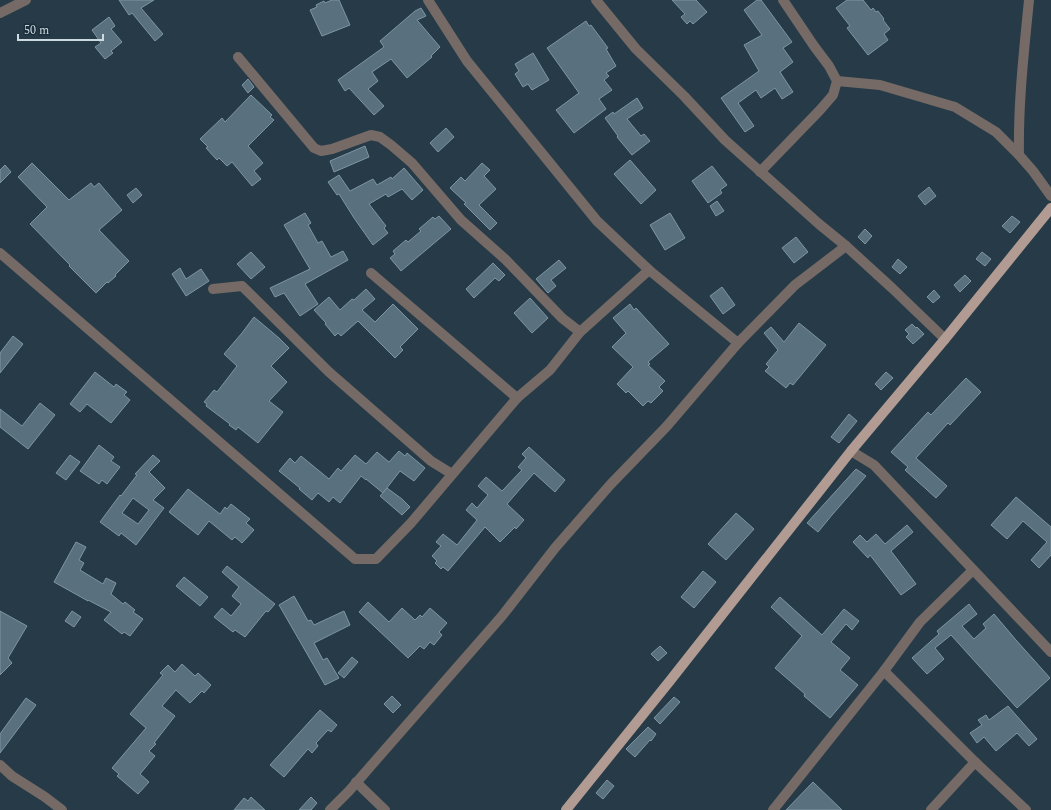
<svg xmlns="http://www.w3.org/2000/svg" width="1051" height="810" font-family="Spectral,serif">
  <style>
    .building { fill: #59707e; stroke: #7e95a3; fill-rule: evenodd }
    .lines { fill: none; stroke-linecap: round; stroke-linejoin: round }
    .minor { stroke: #756a66; stroke-width: 10 }
    .major { stroke: #b19b92; stroke-width: 10 }
  </style>
  <rect width="100%" height="100%" fill="#263b47"/>
  <g class="building">
    <path d="M119 0H154L141 8 163 34 155 41 132 13 129 15Z"/>
    <path d="M332 0H339L350 25 322 36 310 10 317 7 316 5 324 1 325 3Z"/>
    <path d="M672 0H696L707 12 693 24 690 21 687 24 681 17 685 14Z"/>
    <path d="M757 0H761L792 42 783 48 793 62 780 72 793 92 782 99 775 88 761 98 756 90 738 103 754 126 745 132 721 98 759 71 744 45 762 35 744 10Z"/>
    <path d="M847 0H863L871 10 873 8 876 12 878 11 884 19 883 20 890 29 884 34 888 40 868 55 847 28 850 26 836 8Z"/>
    <path d="M421 8 426 16 417 20 440 47 431 56 432 57 407 78 391 59 372 72 378 81 368 89 384 106 374 115 349 88 345 91 338 80 384 47 380 41 415 11Z"/>
    <path d="M109 17 115 26 111 29 122 42 111 51 113 53 105 59 95 47 101 43 92 30Z"/>
    <path d="M586 21 589 26 591 25 608 48 606 49 616 66 606 73 609 76 604 80 612 90 599 99 606 109 574 133 556 110 579 93 547 48Z"/>
    <path d="M533 53 549 80 532 90 528 84 523 87 515 74 519 71 515 64Z"/>
    <path d="M248 79 254 87 248 93 242 85Z"/>
    <path d="M251 95 272 115 270 117 274 120 248 146 263 163 254 171 261 179 252 186 232 162 227 166 219 158 217 160 206 148 208 147 200 139 222 118 225 122Z"/>
    <path d="M637 98 643 108 627 119 641 136 644 134 650 141 632 155 617 137 618 136 605 118 613 112 614 114Z"/>
    <path d="M446 128 454 137 438 152 430 143Z"/>
    <path d="M365 146 369 157 334 172 330 161Z"/>
    <path d="M630 160 656 190 641 204 614 174Z"/>
    <path d="M32 163 69 200 91 183 94 187 99 183 122 210 99 230 129 261 115 275 116 276 108 283 107 282 96 293 69 266 70 265 30 224 47 207 18 177Z"/>
    <path d="M482 163 490 170 484 176 496 189 479 205 497 223 490 230 464 204 466 203 450 188 461 177 465 181Z"/>
    <path d="M5 165 11 172 0 183V170Z"/>
    <path d="M712 166 727 185 720 190 722 193 708 203 692 181Z"/>
    <path d="M404 168 423 190 412 200 402 189 388 197 386 194 369 204 386 226 384 228 388 233 373 245 354 218 339 194 337 195 328 182 339 175 350 191 373 179 377 185 391 177 392 179Z"/>
    <path d="M929 187 936 196 925 205 918 196Z"/>
    <path d="M136 188 142 195 133 203 127 195Z"/>
    <path d="M717 201 724 211 716 216 710 206Z"/>
    <path d="M305 213 311 223 308 225 318 243 322 241 331 257 343 251 348 260 305 284 318 304 300 316 284 293 275 297 270 288 310 269 284 225Z"/>
    <path d="M670 213 685 238 665 250 650 225Z"/>
    <path d="M439 216 451 229 401 271 390 258 395 254 393 251 406 240 408 242 421 231 419 229 433 217 435 219Z"/>
    <path d="M1012 216 1020 222 1010 233 1002 226Z"/>
    <path d="M865 229 872 236 865 244 858 237Z"/>
    <path d="M796 237 808 252 794 263 782 248Z"/>
    <path d="M251 252 265 267 251 279 237 264Z"/>
    <path d="M982 252 991 259 985 266 976 259Z"/>
    <path d="M898 259 907 267 900 274 892 267Z"/>
    <path d="M559 260 566 268 551 280 556 286 548 293 536 279Z"/>
    <path d="M493 263 505 275 499 281 495 278 474 298 466 289Z"/>
    <path d="M180 268 186 279 201 269 209 281 186 296 172 274Z"/>
    <path d="M965 275 971 281 960 292 954 285Z"/>
    <path d="M722 287 735 305 723 314 710 296Z"/>
    <path d="M366 289 375 299 362 310 375 322 393 304 418 329 400 347 403 350 395 358 358 321 341 336 338 333 335 336 325 324 326 323 314 310 329 297 340 310 352 299 354 300Z"/>
    <path d="M934 290 940 297 933 303 927 297Z"/>
    <path d="M530 298 548 318 532 333 514 313Z"/>
    <path d="M630 304 634 310 636 308 669 344 648 362 650 364 648 365 665 381 659 387 663 391 651 403 648 401 643 406 628 391 626 393 617 384 633 367 612 347 626 333 613 318Z"/>
    <path d="M254 317 279 338 289 348 271 366 287 382 269 401 283 412 258 443 238 427 236 430 229 425 230 424 206 406 207 404 204 402 214 390 217 392 237 366 224 354 242 333Z"/>
    <path d="M799 323 826 345 793 385 790 383 786 388 765 371 769 367 766 364 778 350 764 333 771 327 784 342Z"/>
    <path d="M912 324 916 328 917 327 924 334 913 344 906 337 909 334 905 330Z"/>
    <path d="M13 336 23 344 0 373V353Z"/>
    <path d="M95 372 114 387 116 384 127 392 124 395 130 400 111 423 87 404 80 412 70 404Z"/>
    <path d="M886 372 893 378 881 390 875 384Z"/>
    <path d="M966 378 981 392 950 425 948 423 916 458 947 486 936 498 905 470 908 467 891 452 928 412 931 415Z"/>
    <path d="M40 403 55 415 28 449 0 427V409L22 426Z"/>
    <path d="M849 414 857 421 839 443 831 437Z"/>
    <path d="M99 445 114 457 111 461 120 467 107 484 102 480 99 484 80 471Z"/>
    <path d="M529 447 565 480 555 492 534 473 507 504 524 520 516 529 515 527 500 542 485 527 448 571 443 567 441 569 435 563 437 561 432 556 441 546 436 542 443 534 457 545 477 520 466 510 472 503 477 508 488 495 478 486 486 477 502 491 522 470 518 467 526 458 522 454Z"/>
    <path d="M399 451 405 456 407 453 425 468 414 481 400 471 383 493 366 479V480L361 476 340 503 333 497 329 502 318 493 312 500 299 489 300 488 279 471 290 458 295 463 301 456 329 479 338 468 341 471 355 455 366 464 377 452 389 462Z"/>
    <path d="M70 455 80 462 66 480 56 473Z"/>
    <path d="M153 455 160 461 149 472 165 488 153 500 164 508 136 545 121 533 119 536 100 522 120 495 121 496 137 475 135 474ZM133 498 149 510 138 524 122 513Z"/>
    <path d="M856 469 866 476 832 515 818 532 807 523Z"/>
    <path d="M387 488 402 499 410 507 402 515 380 496Z"/>
    <path d="M188 489 220 514 225 507 227 509 231 504 250 519 246 523 254 530 242 543 235 537 232 540 209 521 198 535 169 512Z"/>
    <path d="M1016 497 1051 527V555L1039 568 1031 560 1047 542 1023 521 1007 539 991 525Z"/>
    <path d="M736 513 754 529 726 560 708 544Z"/>
    <path d="M907 525 913 532 891 551 916 584 901 595 870 555 868 558 853 542 860 535 867 542 876 534 885 544Z"/>
    <path d="M76 542 86 547 79 560 84 563 80 570 103 584 106 578 116 583 111 594 123 604 125 602 135 610 133 612 143 619 130 636 124 632 122 634 104 620 111 612 88 600V601L54 582Z"/>
    <path d="M227 566 275 604 268 612 266 611 245 637 235 630 233 632 214 617 222 608 231 616 241 604 232 596 239 587 222 572Z"/>
    <path d="M703 571 716 582 694 608 681 597Z"/>
    <path d="M184 577 208 597 200 606 176 586Z"/>
    <path d="M294 596 308 621 311 620 314 625 344 611 350 625 314 643 323 660 327 658 339 678 325 685 279 605Z"/>
    <path d="M780 597 822 635 844 609 859 621 852 630 846 624 831 642 850 658 840 670 858 685 830 718 804 696 805 694 775 668 802 636 771 607Z"/>
    <path d="M368 602 389 622 402 608 415 620 420 615 422 617 430 608 447 623 439 632 442 635 434 645 430 642 424 649 420 646 408 658 359 612Z"/>
    <path d="M969 604 977 614 962 626 974 639 986 628 983 624 994 614 1016 640 1050 678 1017 708 951 635 935 648 944 659 927 674 912 658 939 634 937 631Z"/>
    <path d="M0 611 27 626 8 658 12 663 0 675Z"/>
    <path d="M72 611 81 617 74 627 65 621Z"/>
    <path d="M660 646 667 653 658 661 651 654Z"/>
    <path d="M352 657 358 662 344 678 338 673Z"/>
    <path d="M182 664 195 676 198 673 211 685 204 693 202 691 190 703 176 690 162 706 175 716 154 743 156 744 149 751 155 756 140 774 149 782 138 794 117 776 119 774 112 768 146 728 130 714 163 675 160 673 168 665 175 672Z"/>
    <path d="M392 696 401 705 393 713 384 704Z"/>
    <path d="M674 697 680 702 660 724 654 718Z"/>
    <path d="M26 698 36 705 0 753V734Z"/>
    <path d="M1008 706 1037 739 1029 746 1017 733 996 751 984 737 977 743 970 733 982 725 978 720 986 715 989 720Z"/>
    <path d="M320 710 337 725 331 732 328 730 316 743 318 746 312 753 308 749 284 777 270 765Z"/>
    <path d="M648 727 656 734 651 741 650 740 635 757 626 749Z"/>
    <path d="M607 780 614 786 603 799 596 793Z"/>
    <path d="M813 782 842 810H786Z"/>
    <path d="M251 797 265 810H234L244 798 248 801Z"/>
    <path d="M311 797 317 803 311 810H299Z"/>
  </g>
  <g class="lines">
    <g class="minor">
      <path d="M428 0 467 61 597 221 649 270 738 343"/>
      <path d="M596 0 636 49 684 96 725 140 819 224 846 246 892 288 945 339"/>
      <path d="M0 13 26 0"/>
      <path d="M238 57 314 148 321 151 332 149 371 135 380 137 391 145 412 163 461 220 505 259 562 318 580 332"/>
      <path d="M837 81 880 85 955 107 996 132 1019 155 1033 171 1051 196"/>
      <path d="M1019 155C1018 103 1024 51 1029 0"/>
      <path d="M760 172 820 110 833 95 837 81 829 66 814 46 783 0"/>
      <path d="M0 253 355 559H376L411 523 517 398 550 370 580 332 649 270"/>
      <path d="M371 273 517 398"/>
      <path d="M213 289 242 286 329 372 431 461 452 474"/>
      <path d="M851 451 874 465 1051 652"/>
      <path d="M884 671 975 762 1026 810"/>
      <path d="M0 765 12 776 45 797 62 810"/>
      <path d="M356 782 385 810"/>
      <path d="M330 810 349 791 383 752 502 616 555 548 610 485 667 426 738 343 795 285 846 246"/>
      <path d="M773 810 884 671 920 622 973 570"/>
      <path d="M931 810 975 762"/>
    </g>
    <path class="major" d="M566 810 669 682 851 451 945 339 1051 208"/>
  </g>
  <path d="M18 34v6h85v-6" fill="none" stroke="#cedae2" stroke-width="2"/>
  <text x="24" y="34" font-size="12" fill="#cedae2" stroke="#1c303c" stroke-width="3" paint-order="stroke">50 m</text>
</svg>
